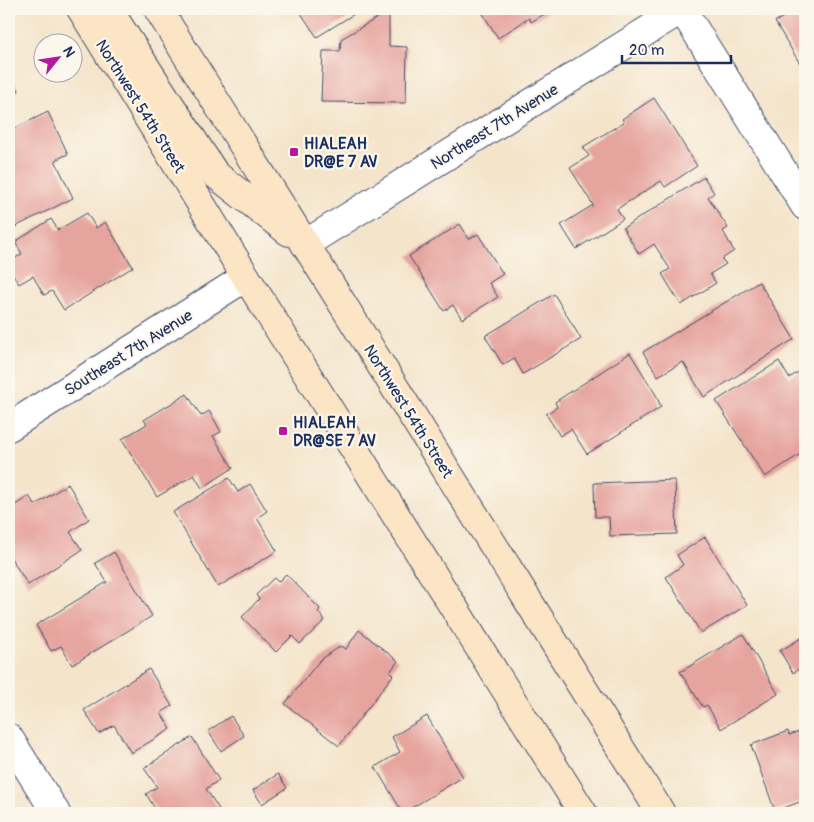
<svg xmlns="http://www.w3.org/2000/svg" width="814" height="822" font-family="Pangolin,sans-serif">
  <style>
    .building { fill: #e6a49f }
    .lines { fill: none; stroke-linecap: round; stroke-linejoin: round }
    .street-casing { stroke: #3c4a6e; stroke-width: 30 }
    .secondary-casing { stroke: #3c4a6e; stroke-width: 30 }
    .street { stroke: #fff; stroke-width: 28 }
    .secondary { stroke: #fce5c4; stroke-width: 28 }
    .poi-dot { fill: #b5179e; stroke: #fbf7ec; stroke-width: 2 }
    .labels { text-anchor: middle; stroke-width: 4.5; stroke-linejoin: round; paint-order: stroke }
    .street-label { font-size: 16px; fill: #1b2f5e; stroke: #fbf7ec }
    .poi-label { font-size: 16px; font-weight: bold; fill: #1b2f5e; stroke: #fbf7ec; text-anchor: start }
  </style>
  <rect width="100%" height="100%" fill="#fbf7ec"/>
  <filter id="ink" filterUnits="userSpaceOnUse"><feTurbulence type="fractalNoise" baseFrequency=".02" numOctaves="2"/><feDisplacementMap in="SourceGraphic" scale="10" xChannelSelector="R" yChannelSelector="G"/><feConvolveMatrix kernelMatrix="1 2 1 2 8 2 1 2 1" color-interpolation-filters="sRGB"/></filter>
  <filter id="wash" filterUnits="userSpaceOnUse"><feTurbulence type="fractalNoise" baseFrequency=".0096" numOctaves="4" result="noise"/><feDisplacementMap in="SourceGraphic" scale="20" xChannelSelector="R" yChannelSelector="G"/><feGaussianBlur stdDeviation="1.12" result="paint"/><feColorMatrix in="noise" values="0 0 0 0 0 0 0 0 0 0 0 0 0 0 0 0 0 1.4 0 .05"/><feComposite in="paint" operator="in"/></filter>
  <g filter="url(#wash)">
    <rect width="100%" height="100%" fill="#f4e4ca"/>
    <g id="blocks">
      <g class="building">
        <path d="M298 9H362L317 37Z"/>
        <path d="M480 9H553L531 22 529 18 498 38Z"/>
        <path d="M796 9H805V72L775 22Z"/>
        <path d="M389 11V46L407 47 406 103 321 102 323 51H340L341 39Z"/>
        <path d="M9 78 19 90 9 99Z"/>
        <path d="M654 98 697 166 665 187 661 181 617 209 623 219 576 249 561 225 593 205 570 168 589 156 583 147 624 122 622 119Z"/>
        <path d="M48 112 68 154 55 160 73 198 9 230V131Z"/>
        <path d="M704 177 714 193 708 197 728 228 723 231 734 251 722 259 726 264 710 274 716 283 681 305 662 274 670 269 654 244 639 254 623 228Z"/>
        <path d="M87 213 96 228 105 222 133 267 64 310 52 291 44 295 33 276 19 284 9 268V262L22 254 15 242 51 219 58 230Z"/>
        <path d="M460 224 469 239 478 234 503 274 489 283 498 297 462 319 453 305 444 311 409 256Z"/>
        <path d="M759 282 794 339 704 397 683 362 658 376 643 352Z"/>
        <path d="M554 294 581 339 523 374 514 358 503 365 485 336Z"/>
        <path d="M630 353 656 395 661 407 587 454 571 429 560 436 546 414 557 407 555 402Z"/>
        <path d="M779 361 789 378 805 368V451L765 477 716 401Z"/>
        <path d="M187 394 201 416 209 411 215 421 221 432 213 436 233 468 202 488 194 475 157 497 122 439 147 424 144 420Z"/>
        <path d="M229 478 238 492 250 484 267 511 257 518 277 551 218 587 173 512Z"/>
        <path d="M675 480 677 534 610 536 609 517H595L594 483Z"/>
        <path d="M68 484 89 519 70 532 82 550 28 585 9 555V509L29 496 35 505Z"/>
        <path d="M705 537 747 605 701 633 666 577 683 565 677 555Z"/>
        <path d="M114 552 152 616 72 665 61 646 51 651 36 625 107 582 95 563Z"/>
        <path d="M286 574 320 609 318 612 325 620 300 644 292 636 276 652 242 617 259 599 256 595 274 578 278 582Z"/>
        <path d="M359 630 398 661 390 672 393 675 339 746 285 704 320 660 341 646 346 649Z"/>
        <path d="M743 634 778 694 721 729 707 705 703 707 680 672Z"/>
        <path d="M803 637 805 640V665L793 673 780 651Z"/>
        <path d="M149 669 172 706 161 713 171 729 131 753 114 725 99 734 84 710Z"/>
        <path d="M231 716 244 736 221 751 208 731Z"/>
        <path d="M427 716 463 777 403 813 375 767 400 752 392 737Z"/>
        <path d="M805 730V800L775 811 751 745 788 731 789 735Z"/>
        <path d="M192 737 219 780 206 789 219 809 212 813H158L146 794 157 787 144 768Z"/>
        <path d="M278 774 287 788 262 804 253 790Z"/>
        <path d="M482 808 483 813H460V812Z"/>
      </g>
    </g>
  </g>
  <g filter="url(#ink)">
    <use href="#blocks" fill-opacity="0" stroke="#3c4a6e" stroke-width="1"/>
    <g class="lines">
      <g class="street-casing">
        <g id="street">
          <path d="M682 9 805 206"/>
          <path d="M305 244 682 9"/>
          <path d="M9 427 246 277"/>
          <path d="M9 738 56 813"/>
        </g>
      </g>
      <g class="secondary-casing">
        <g id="secondary">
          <path d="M81 9 246 277 583 813"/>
          <path d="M108 9 215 174 289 232"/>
          <path d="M158 9 661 813"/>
        </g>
      </g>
      <use href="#street" class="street"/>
      <use href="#secondary" class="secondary"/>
    </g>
  </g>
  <g class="poi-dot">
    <rect x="289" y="147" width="10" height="10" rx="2.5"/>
    <rect x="278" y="426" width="10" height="10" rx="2.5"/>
  </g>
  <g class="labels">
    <g class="street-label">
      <text transform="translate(141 106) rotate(58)" y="6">Northwest 54th Street</text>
      <text transform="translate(494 126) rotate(-32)" y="6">Northeast 7th Avenue</text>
      <text transform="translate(128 352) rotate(-32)" y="6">Southeast 7th Avenue</text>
      <text transform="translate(409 411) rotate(58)" y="6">Northwest 54th Street</text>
    </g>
    <g class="poi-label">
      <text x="304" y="149">HIALEAH<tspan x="304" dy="18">DR@E 7 AV</tspan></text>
      <text x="293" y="428">HIALEAH<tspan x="293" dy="18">DR@SE 7 AV</tspan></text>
    </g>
  </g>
  <rect width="814" height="822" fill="none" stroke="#fbf7ec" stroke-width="30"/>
  <g transform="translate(58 58) rotate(60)"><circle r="24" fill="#fbf7ec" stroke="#a1a7b3"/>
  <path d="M0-4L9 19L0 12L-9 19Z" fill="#b5179e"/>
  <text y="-8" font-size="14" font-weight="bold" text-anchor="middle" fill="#1b2f5e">N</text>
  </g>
  <path d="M622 55v8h109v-8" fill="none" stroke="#1b2f5e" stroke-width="2.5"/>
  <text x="629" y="55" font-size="15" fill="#1b2f5e" stroke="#fbf7ec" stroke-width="4" paint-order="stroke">20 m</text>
</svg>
